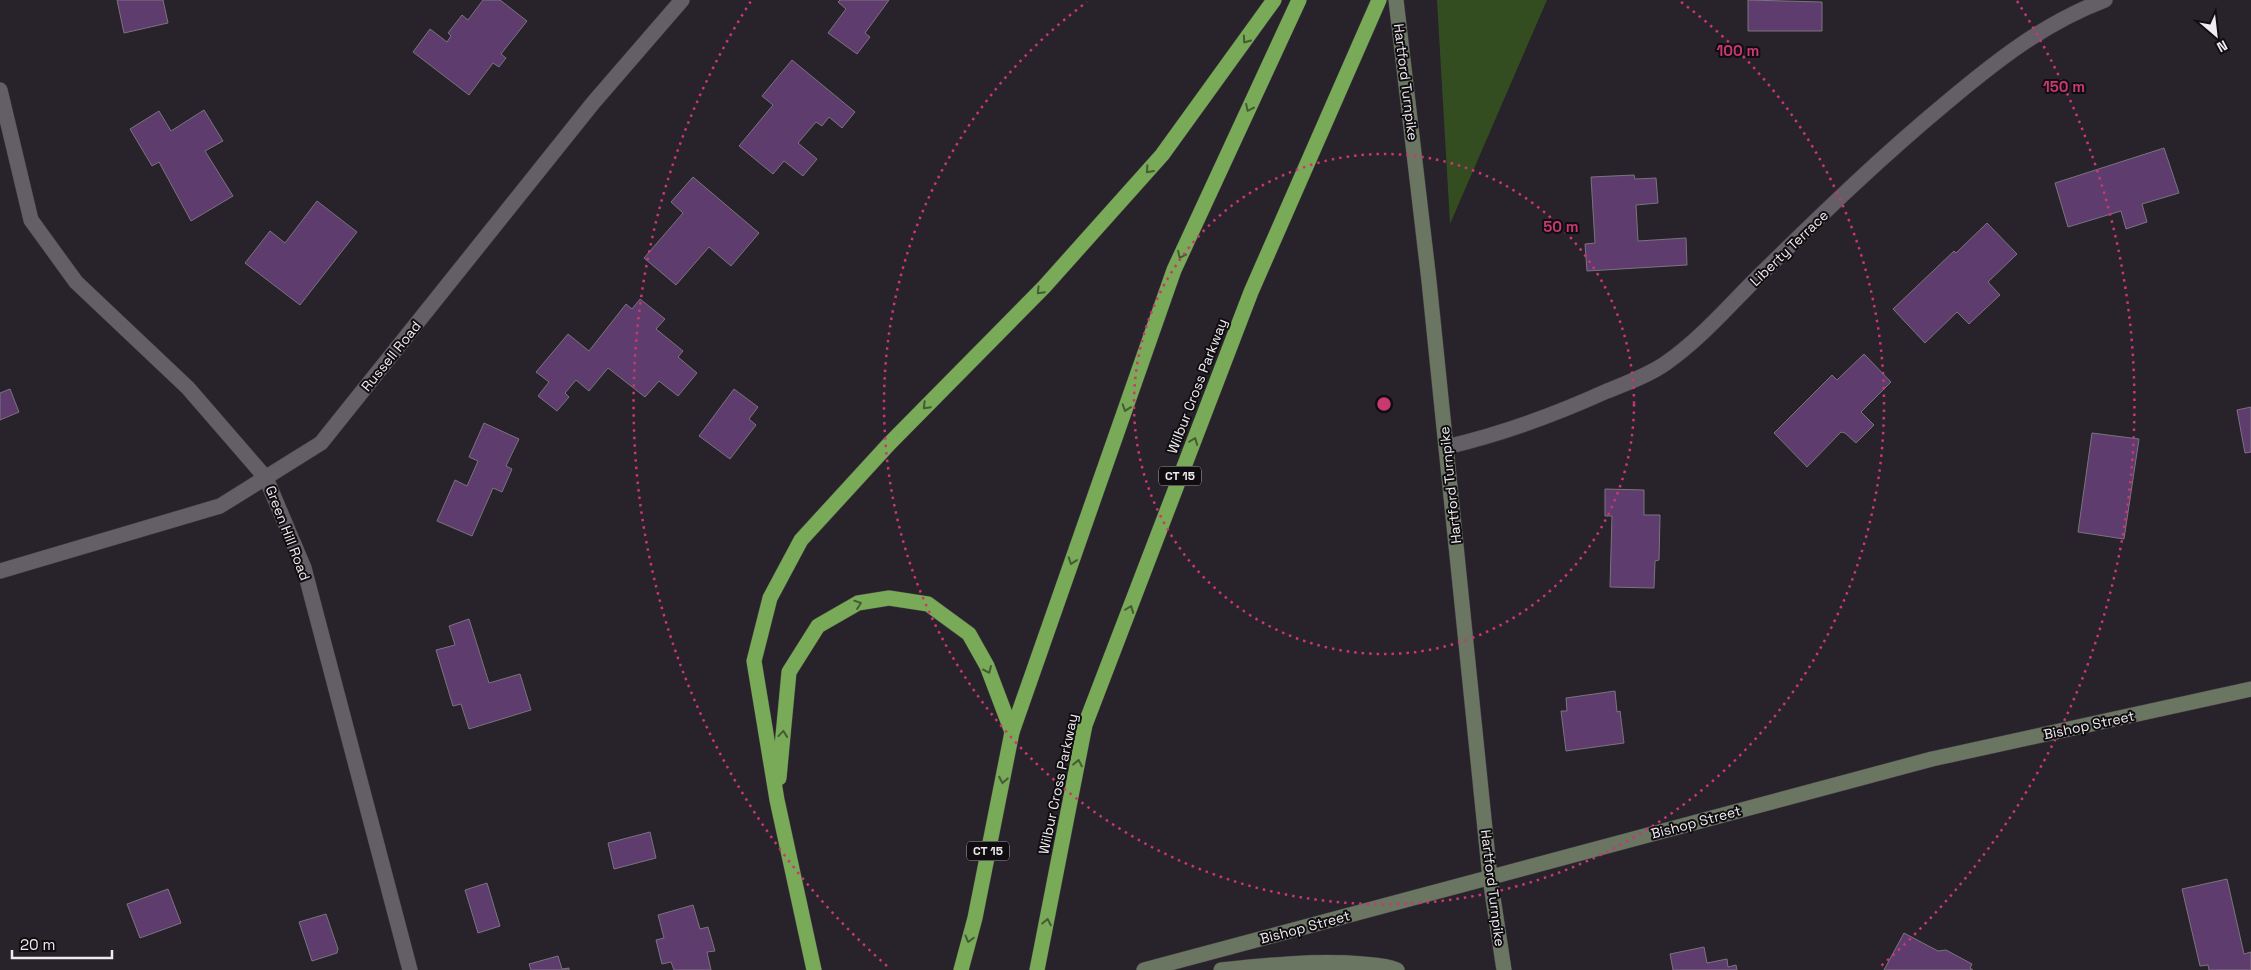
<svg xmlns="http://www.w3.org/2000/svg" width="2251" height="970" viewBox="0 0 2251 970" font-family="'Space Grotesk',sans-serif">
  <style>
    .green { fill: #334d21 }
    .building { fill: #5e3c6d; stroke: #7a747e }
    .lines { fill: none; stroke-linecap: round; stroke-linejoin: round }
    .street-casing { stroke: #423d43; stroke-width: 16 }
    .secondary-casing { stroke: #423d43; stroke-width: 16 }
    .highway-casing { stroke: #423d43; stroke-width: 16 }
    .street { stroke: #645e67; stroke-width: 15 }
    .secondary { stroke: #6a7562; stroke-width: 15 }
    .highway { stroke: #78aa57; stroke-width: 15 }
    .oneway { stroke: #445c34 }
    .ring { fill: none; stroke: #c93871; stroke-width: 2.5; stroke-dasharray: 2.5 5 }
    .labels { text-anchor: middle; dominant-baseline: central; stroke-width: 4; stroke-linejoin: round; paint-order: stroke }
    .shield { fill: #0f0d10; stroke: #aba8ac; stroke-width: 1 }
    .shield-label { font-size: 12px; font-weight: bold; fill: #eeeaef }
    .street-label { font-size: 14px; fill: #eeeaef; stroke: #0f0d10 }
    .centre { fill: #c93871; stroke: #0f0d10; stroke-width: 2.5 }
    .ring-label { font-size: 15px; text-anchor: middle; font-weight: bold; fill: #c93871; stroke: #0f0d10; stroke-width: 4; stroke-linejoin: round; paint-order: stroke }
  </style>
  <rect width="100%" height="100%" fill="#28222a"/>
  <polygon class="green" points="1437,0 1547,0 1450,224"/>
  <g class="building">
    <polygon points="117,0 163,0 168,23 124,33"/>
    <polygon points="483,0 500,0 527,21 501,54 506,58 499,67 493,63 469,95 413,52 430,29 447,42 451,36 448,33 462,15 468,20"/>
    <polygon points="840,0 889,0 865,33 870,37 857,54 828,33 846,9 838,2"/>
    <polygon points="1748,0 1822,2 1822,31 1748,31"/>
    <polygon points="792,60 855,112 842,128 829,117 822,126 816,122 798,143 817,159 803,176 784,161 773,174 739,146 773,105 762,96"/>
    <polygon points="204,110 223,141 205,151 233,196 191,221 159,162 152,166 130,129 159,111 171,131"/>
    <polygon points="2164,148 2179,193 2142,204 2147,222 2126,229 2121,211 2068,227 2055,183"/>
    <polygon points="1634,175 1635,179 1656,178 1658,203 1636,205 1638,241 1686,238 1687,265 1587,271 1585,244 1595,243 1591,177"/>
    <polygon points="693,177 759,233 731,266 709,247 676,285 644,258 683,213 671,202"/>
    <polygon points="317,201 357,232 300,305 245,263 270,231 285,243"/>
    <polygon points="1987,223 2017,254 1988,282 2000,295 1969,324 1957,312 1925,343 1893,309 1954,251 1956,253"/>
    <polygon points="640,299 665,319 656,329 683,351 678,357 697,373 678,396 659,381 645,397 608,368 589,391 576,380 565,393 569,397 557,411 538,396 549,382 536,372 568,334 589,351 626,304 632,309"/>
    <polygon points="1864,354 1891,382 1861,412 1874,425 1856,443 1845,433 1841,432 1807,467 1774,433 1832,375 1837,380"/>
    <polygon points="10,389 19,412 0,420 0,393"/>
    <polygon points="734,389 758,407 749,419 756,425 730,459 699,436"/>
    <polygon points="2251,407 2251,452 2245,453 2237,410"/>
    <polygon points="484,423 519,439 506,466 512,469 502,492 493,488 472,536 437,521 455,480 467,486 478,461 469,457"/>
    <polygon points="2092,433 2139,439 2124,539 2078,532"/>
    <polygon points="1605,489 1644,490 1644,515 1660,515 1659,560 1655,561 1654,588 1610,587 1612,516 1605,516"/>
    <polygon points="469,619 489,683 520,674 531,710 469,729 461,704 453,706 436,650 455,645 449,626"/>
    <polygon points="1615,691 1617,712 1620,711 1624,743 1566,751 1561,711 1567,711 1566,698"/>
    <polygon points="650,832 656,858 614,869 608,843"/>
    <polygon points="2227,879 2244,954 2251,952 2251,970 2209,970 2208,965 2200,966 2182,889"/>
    <polygon points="487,883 500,926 478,933 465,890"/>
    <polygon points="168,889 181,923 140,938 127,904"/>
    <polygon points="693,905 700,929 708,927 715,951 707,952 711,970 674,970 671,962 662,964 656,940 664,938 658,915"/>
    <polygon points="326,914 338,949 337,953 312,961 299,922"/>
    <polygon points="1904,933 1938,951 1946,950 1972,964 1970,968 1973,970 1884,970"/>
    <polygon points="1704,947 1707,963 1727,959 1728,967 1736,965 1737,970 1673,970 1670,954"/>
    <polygon points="558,956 562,969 569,968 569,970 531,970 529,964"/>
  </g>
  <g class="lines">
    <defs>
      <g id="street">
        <polyline points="0,90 31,220 76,282 188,388 266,478 304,568 410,970"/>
        <path d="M1446 447C1503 434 1554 415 1607 391 1627 383 1649 375 1666 363 1703 337 1731 303 1764 271 1823 213 1882 156 1946 103 1996 61 2044 23 2105 0"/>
        <polyline points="0,571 220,506 321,443 593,103 682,0"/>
      </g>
      <g id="secondary">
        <polyline points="1396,0 1429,281 1490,878 1504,970"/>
        <polyline points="1144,970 1932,759 2251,689"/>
        <path d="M1221 970C1268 965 1315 960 1363 964 1375 965 1386 965 1397 970"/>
      </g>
      <g id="highway">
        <polyline points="779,778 789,672 818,626 858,603 889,598 928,604 969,634 987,666 1012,732"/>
        <polyline points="814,970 777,800 754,661 770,598 801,540 889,444 1044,287 1162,155 1274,0"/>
        <polyline points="961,970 975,918 1012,732 1174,270 1299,0"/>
        <polyline points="1037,970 1085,725 1251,292 1379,0"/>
      </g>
    </defs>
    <use href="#street" class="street-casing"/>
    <use href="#secondary" class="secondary-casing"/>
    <use href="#highway" class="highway-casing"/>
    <use href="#street" class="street"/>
    <use href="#secondary" class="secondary"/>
    <use href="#highway" class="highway"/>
  </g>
  <defs><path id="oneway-chevron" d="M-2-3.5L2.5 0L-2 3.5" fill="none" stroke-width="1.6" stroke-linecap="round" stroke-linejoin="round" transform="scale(1.25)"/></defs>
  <g class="oneway">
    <use href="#oneway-chevron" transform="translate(1246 40) rotate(126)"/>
    <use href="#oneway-chevron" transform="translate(1249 108) rotate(115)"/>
    <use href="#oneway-chevron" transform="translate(1149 170) rotate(132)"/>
    <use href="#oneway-chevron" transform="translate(1181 255) rotate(115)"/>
    <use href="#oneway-chevron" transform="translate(1040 291) rotate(134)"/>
    <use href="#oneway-chevron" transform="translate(926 406) rotate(135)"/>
    <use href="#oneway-chevron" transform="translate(1126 408) rotate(109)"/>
    <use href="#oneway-chevron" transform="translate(1194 441) rotate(-69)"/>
    <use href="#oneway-chevron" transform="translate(1072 561) rotate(109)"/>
    <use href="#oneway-chevron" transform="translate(858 604) rotate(-19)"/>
    <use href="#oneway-chevron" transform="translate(1130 609) rotate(-69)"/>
    <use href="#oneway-chevron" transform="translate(988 670) rotate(66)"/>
    <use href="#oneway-chevron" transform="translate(783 734) rotate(-85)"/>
    <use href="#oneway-chevron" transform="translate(1078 763) rotate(-79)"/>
    <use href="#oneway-chevron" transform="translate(1003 780) rotate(101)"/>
    <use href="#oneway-chevron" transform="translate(1047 922) rotate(-79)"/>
    <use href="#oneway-chevron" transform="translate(969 939) rotate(105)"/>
  </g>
  <g class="ring">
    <circle cx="1384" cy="404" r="250"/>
    <path d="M1681 2A500 500 0 1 1 1087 2"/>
    <path d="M887 966A750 750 0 0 1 751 1M2017 1A750 750 0 0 1 1881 966"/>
  </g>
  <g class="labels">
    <g class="shield">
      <rect x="1159" y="466.5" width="42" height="19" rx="4"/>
      <rect x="967" y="841.5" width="42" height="19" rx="4"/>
    </g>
    <g class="shield-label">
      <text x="1180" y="476">CT 15</text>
      <text x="988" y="851">CT 15</text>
    </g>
    <g class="street-label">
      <text transform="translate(1406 82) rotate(83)">Hartford Turnpike</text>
      <text transform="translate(1789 248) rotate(-44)">Liberty Terrace</text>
      <text transform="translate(391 356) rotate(-51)">Russell Road</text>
      <text transform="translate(1197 386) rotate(-69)">Wilbur Cross Parkway</text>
      <text transform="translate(1450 485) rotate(-96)">Hartford Turnpike</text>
      <text transform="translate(288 533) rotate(69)">Green Hill Road</text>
      <text transform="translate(2089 725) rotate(-12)">Bishop Street</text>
      <text transform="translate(1058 784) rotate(-78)">Wilbur Cross Parkway</text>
      <text transform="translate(1696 822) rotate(-15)">Bishop Street</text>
      <text transform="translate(1493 888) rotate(83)">Hartford Turnpike</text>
      <text transform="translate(1305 927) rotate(-15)">Bishop Street</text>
    </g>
  </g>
  <circle cx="1384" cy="404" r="8" class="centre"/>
  <g class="ring-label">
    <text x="1738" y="56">100 m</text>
    <text x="2064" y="92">150 m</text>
    <text x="1561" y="232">50 m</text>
  </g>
  <g transform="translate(2216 35) rotate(152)" stroke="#0f0d10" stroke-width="4" paint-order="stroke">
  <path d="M0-4L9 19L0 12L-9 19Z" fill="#eeeaef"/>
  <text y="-8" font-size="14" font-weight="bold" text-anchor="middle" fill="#eeeaef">N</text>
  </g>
  <path d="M12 950v8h100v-8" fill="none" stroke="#eeeaef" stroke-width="2.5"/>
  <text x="20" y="950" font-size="15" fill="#eeeaef" stroke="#0f0d10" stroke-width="4" paint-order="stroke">20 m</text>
</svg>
